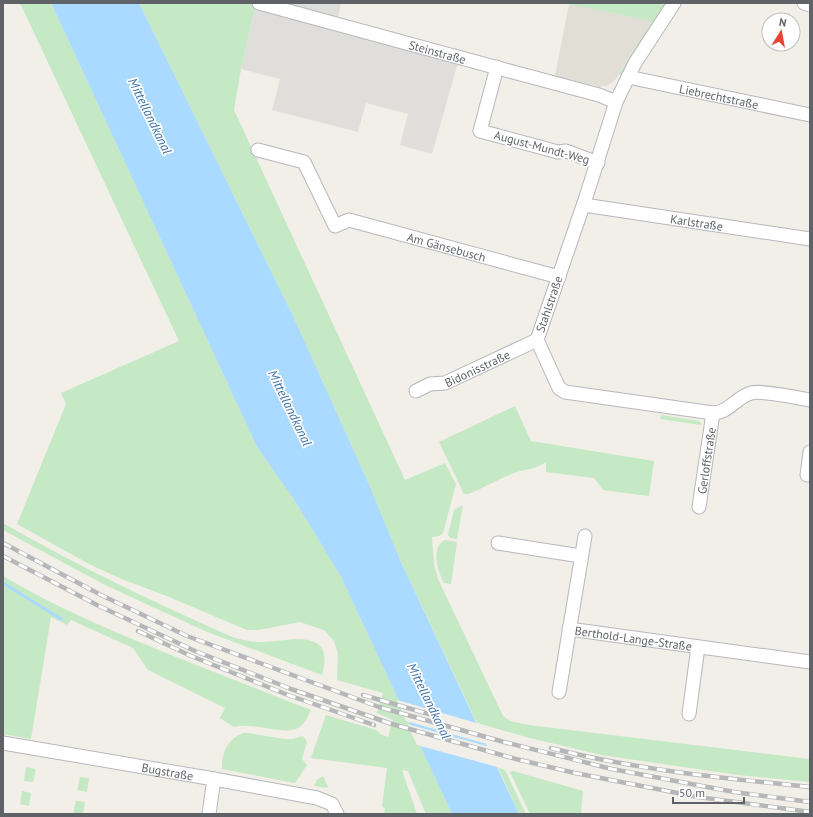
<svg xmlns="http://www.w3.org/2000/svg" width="813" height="817" viewBox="0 0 813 817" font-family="'PT Sans',sans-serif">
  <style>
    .industrial { fill: #e0deda }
    .education { fill: #e1ded6 }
    .green { fill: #c5e8c5 }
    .water { fill: #aadaff }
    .pier { fill: #f1efe8 }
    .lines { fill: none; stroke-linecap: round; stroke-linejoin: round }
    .stream { stroke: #aadaff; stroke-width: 3 }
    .minor-casing { stroke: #b5b8bc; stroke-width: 15 }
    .minor { stroke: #fff; stroke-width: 13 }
    .rail-casing { stroke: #b6b7b8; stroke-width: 4.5 }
    .rail { stroke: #fff; stroke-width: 3; stroke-dasharray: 9; stroke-linecap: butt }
    .labels { text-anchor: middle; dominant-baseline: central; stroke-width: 3.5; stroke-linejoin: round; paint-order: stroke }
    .street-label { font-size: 12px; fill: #5f6368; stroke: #fff }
    .water-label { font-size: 13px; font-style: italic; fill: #4174aa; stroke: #fff }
  </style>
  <rect width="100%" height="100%" fill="#f1efe8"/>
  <polygon class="industrial" points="256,3 341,3 336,26 459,59 432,154 400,145 408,114 366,103 358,132 272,110 280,79 241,69"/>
  <polygon class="education" points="569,4 652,21 615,80 609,85 600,87 555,76"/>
  <g class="green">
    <polygon points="20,3 51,3 257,447 295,501 341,577 452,814 426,814 408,771 402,770 417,814 384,814 385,808 382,807 387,768 311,758 326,715 376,730 382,735 388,737 393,720 377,713 383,693 337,680 338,654 334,641 324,630 300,622 259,630 247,630 169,597 119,578 89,564 17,524 66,404 61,393 179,341"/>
    <polygon points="139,3 256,3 241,69 234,110 405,480 445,463 456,484 443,533 439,536 432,537 434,565 438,579 503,716 510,721 529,725 810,759 810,782 738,775 601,755 526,737 477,723 401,562 368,482 294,318"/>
    <polygon points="563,3 668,3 622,75 619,74 652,21"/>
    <path d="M515 406 531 441 654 461 649 496 603 490 594 478 546 472V462C537 469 525 469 514 473 499 479 484 487 469 494H464L439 442Z"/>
    <polygon points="661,415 699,421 701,423 701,425 660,419"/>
    <polygon points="463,505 457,539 450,538 448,535 454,510"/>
    <path d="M3 523C77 566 154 602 232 637 242 640 250 642 259 642 288 642 336 625 322 675L205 631 105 585 3 530Z"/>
    <path d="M445 540 457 542 451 584 444 583C438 572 430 547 445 540Z"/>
    <path d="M3 576C55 607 110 630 166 653 214 672 262 691 311 710 308 715 306 722 301 726 287 738 254 721 234 727L220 718 225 708 148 670 133 648 71 620 67 625 51 617 31 739 3 734Z"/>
    <path d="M243 733H248L284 739H293L303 736 307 742 302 759 307 765 295 783 222 769C221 753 228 739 243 733Z"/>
    <polygon points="26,767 36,769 33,782 24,781"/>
    <polygon points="498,767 505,770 526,814 519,814"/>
    <polygon points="513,771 583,791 581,814 530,814 510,772"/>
    <polygon points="323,776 328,787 327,788 314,786 317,780"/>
    <polygon points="80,777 89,778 87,792 77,790"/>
    <polygon points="22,791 31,793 29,806 20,804"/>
    <polygon points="76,801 85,802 83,814 73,814"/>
  </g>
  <polygon class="water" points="51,3 139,3 294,318 368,482 401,562 519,814 452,814 341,577 295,501 257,447"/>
  <g class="pier">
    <polygon points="397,700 480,724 490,745 406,721"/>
    <polygon points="407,724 490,747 501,768 417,745"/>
  </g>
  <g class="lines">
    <polyline class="stream" points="3,583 61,619"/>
    <defs>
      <g id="minor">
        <path id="s1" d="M259 3 513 72 599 95 616 102"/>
        <path d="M674 3 635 63 616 102 586 197 537 340 559 388 565 392 713 413C728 413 737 397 751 393 762 390 797 398 810 400"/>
        <polyline points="804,3 810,5"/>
        <polyline points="497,67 480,131 558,152 566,151 598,163"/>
        <path id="s2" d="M628 77 810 115"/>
        <path id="s3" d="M258 150 304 162 335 226 349 220 559 277"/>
        <path id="s4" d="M584 205 810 239"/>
        <path id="s5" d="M416 391 430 384 445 383 537 340"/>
        <polyline points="807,475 810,452"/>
        <path id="s6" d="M699 507 713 413"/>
        <polyline points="498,543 581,556"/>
        <path id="s7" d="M569 629 810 662"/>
        <polyline points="559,692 585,536"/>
        <polyline points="689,714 698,647"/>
        <path id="s8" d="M3 743 214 779 317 798 332 804 337 814"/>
        <polyline points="209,814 214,779"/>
      </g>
    </defs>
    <use href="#minor" class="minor-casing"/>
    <use href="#minor" class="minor"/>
    <defs>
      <g id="rail">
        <polyline points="3,543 101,595 187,636 379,707 504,742 612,769 734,792 810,802"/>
        <polyline points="3,556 97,605 195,651 291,689 392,724 516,759 575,773 698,797 810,812"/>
        <polyline points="138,631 191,656 288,695 374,725"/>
        <polyline points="363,695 432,715"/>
        <path d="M551 748C636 770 723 778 810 787"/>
      </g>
    </defs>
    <use href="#rail" class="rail-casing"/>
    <use href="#rail" class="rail"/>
  </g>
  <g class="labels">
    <g class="street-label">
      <text stroke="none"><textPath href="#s1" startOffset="185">Steinstraße</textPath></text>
      <text stroke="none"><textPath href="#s2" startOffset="93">Liebrechtstraße</textPath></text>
      <text transform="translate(542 147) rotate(15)">August-Mundt-Weg</text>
      <text stroke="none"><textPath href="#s4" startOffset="114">Karlstraße</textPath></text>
      <text stroke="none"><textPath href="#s3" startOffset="235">Am Gänsebusch</textPath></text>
      <text transform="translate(549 304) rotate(-71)">Stahlstraße</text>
      <text stroke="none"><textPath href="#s5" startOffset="66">Bidonisstraße</textPath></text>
      <text stroke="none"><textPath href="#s6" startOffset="47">Gerloffstraße</textPath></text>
      <text stroke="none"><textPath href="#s7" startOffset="65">Berthold-Lange-Straße</textPath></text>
      <text stroke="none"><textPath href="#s8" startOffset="167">Bugstraße</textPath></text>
    </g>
    <g class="water-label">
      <text transform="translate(150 116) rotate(64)">Mittellandkanal</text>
      <text transform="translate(290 408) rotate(64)">Mittellandkanal</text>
      <text transform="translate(429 701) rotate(64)">Mittellandkanal</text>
    </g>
  </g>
  <rect width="813" height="817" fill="none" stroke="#5f6368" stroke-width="8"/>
  <g transform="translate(781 32) rotate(11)"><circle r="19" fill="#ffffff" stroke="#bfc1c3"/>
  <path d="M0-3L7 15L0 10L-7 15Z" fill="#ea4335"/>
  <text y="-6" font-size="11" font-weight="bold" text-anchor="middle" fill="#5f6368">N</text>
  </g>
  <path d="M673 797v6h71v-6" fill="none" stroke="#5f6368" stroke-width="2"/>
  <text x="679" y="797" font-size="12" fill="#5f6368" stroke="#ffffff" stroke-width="3" paint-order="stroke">50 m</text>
</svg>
